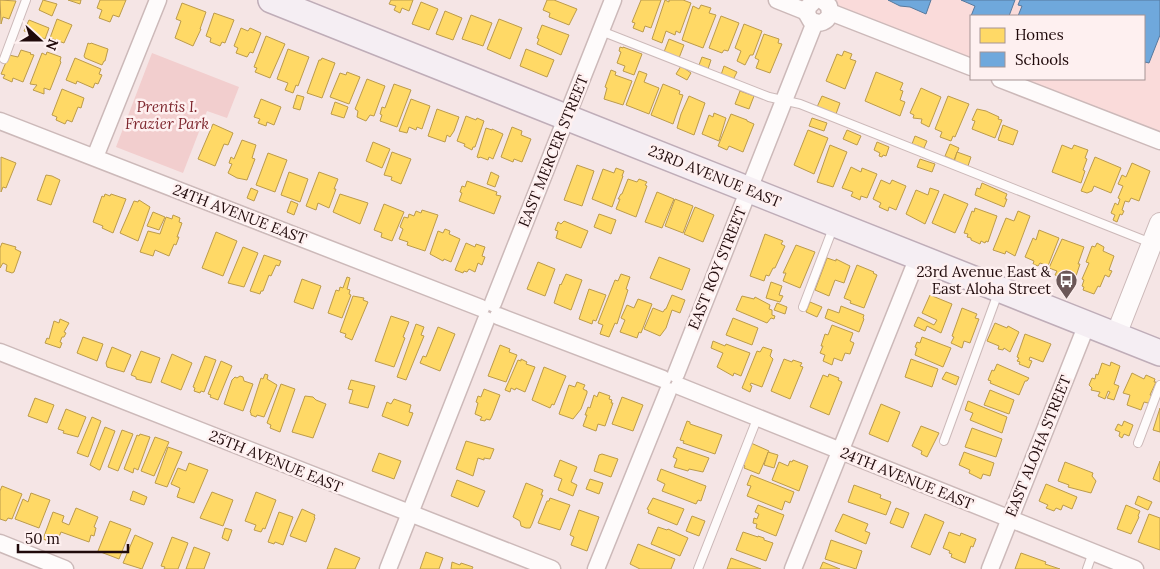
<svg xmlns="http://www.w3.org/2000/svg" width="1160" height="569" viewBox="0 0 1160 569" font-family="Lora,serif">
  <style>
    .built { fill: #fadbda }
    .green { fill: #f2cece }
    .homes { fill: #ffd966; stroke: #bc9b4b }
    .schools { fill: #6fa8dc; stroke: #57799d }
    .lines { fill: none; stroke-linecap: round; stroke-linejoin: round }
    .service-casing { stroke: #ccb9b9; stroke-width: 10 }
    .minor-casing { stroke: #ccb9b9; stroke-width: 19 }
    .tertiary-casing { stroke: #ccb9b9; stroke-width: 22 }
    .primary-casing { stroke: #bfadb8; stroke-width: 28 }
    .service { stroke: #fefbfb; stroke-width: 8 }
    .minor { stroke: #fefbfb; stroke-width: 16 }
    .tertiary { stroke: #fefbfb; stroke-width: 20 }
    .primary { stroke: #f5eef3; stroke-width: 25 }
    .labels { text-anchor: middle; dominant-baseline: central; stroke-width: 5; stroke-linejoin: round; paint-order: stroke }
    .park-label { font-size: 15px; font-style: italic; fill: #7e272e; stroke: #fef0f0 }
    .street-label { font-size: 15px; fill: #200a0b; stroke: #fef0f0 }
    .poi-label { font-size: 15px; fill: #200a0b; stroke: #fef0f0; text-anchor: end }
  </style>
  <rect width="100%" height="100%" fill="#f5e5e5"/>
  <polygon class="built" points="837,0 1160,0 1160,134 1022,79 1144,79 1144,16 971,16 971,59 835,5"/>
  <polygon class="green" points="152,53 239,87 227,118 207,111 183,173 116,147"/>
  <g class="homes">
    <polygon points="0,0 16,1 9,19 3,17 1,24"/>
    <polygon points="43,0 57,4 52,16 39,10"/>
    <polygon points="68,0 81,0 80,4"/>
    <polygon points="100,0 126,0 119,17 113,15 110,22 99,18 102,10 97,8"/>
    <polygon points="391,0 413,0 409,11 402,8 400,13 394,10 396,6 389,4"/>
    <polygon points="547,0 554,0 577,9 569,25 549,17 550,13 543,10"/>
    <polygon points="641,0 661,0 651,28 645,26 643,32 633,28 635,23 632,22"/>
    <polygon points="665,0 669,2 669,0 683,0 691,3 680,33 676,31 675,35 666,31 662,43 652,39"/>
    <polygon points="421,2 438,9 429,30 412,24"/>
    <polygon points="182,3 206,12 200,29 201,29 193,46 175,38 181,21 176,19"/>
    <polygon points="701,5 711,8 709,13 716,15 703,48 682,40 693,6 699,9"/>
    <polygon points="445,11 462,18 453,40 436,34"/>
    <polygon points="214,13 234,20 225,43 222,42 220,46 210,42 211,38 206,36"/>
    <polygon points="471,15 492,23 483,46 462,39"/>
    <polygon points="721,16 739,23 728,51 724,50 722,53 709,48"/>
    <polygon points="57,19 72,25 64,43 50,38"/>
    <polygon points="499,19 522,28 510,59 487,49"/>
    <polygon points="29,20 49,28 45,39 24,31"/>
    <polygon points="744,24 762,31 753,55 750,55 745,65 737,61 741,51 735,48"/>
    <polygon points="542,25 569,35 561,55 537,44 539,39 537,38"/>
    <polygon points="241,28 248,31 250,28 261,33 253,53 250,52 247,57 236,53 238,48 234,46"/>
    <polygon points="764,34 779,39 778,43 782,44 770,73 756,68 759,60 755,58"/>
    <polygon points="266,36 285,44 270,78 255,72 257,68 254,67"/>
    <polygon points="669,39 684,45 679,58 664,52"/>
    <polygon points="88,43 90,44 91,43 108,49 105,61 104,61 102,65 85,58 84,56"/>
    <polygon points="620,47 623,48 623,47 642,54 634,75 623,71 625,66 617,63 621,52 619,51"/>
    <polygon points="288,49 309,57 298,86 296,85 293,93 285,90 288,83 277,79"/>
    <polygon points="526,49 554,60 547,77 520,66"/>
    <polygon points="21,50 31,53 30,54 34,55 23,82 13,78 12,82 3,78 5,75 1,74 9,55 18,57"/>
    <polygon points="844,51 852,54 850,59 856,61 845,89 826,81 837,54 842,56"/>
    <polygon points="47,52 61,57 60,61 61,62 50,90 44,88 44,94 33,90 37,85 30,84 42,53 46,55"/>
    <polygon points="702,57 711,60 708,69 699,65"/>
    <polygon points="75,58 101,69 99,74 102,75 98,84 95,83 93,88 77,81 76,84 66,80"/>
    <polygon points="322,58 335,63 322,98 307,93 319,60 321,60"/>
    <polygon points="681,66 691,73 687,80 676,74"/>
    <polygon points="724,66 737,72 733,80 721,75"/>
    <polygon points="611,70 616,72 615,75 632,81 623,105 604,99 607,88 605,87"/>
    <polygon points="639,71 647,74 644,82 659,88 649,114 626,105"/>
    <polygon points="347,72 360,77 349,104 330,97 340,73 346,75"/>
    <polygon points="876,72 903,83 900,90 903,91 900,100 905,102 900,116 865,101"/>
    <polygon points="367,79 385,86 374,116 370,115 366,121 357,117 358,111 355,109"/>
    <polygon points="394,84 411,90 397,127 380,121 382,115 380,114 382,107 385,108"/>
    <polygon points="663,84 680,91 679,94 683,95 673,124 651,115"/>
    <polygon points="921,88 941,97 929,127 921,123 922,119 913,118 914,115 910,113"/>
    <polygon points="62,89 84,98 81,108 78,107 72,122 67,120 65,124 56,120 57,117 52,115"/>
    <polygon points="740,91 754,96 749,109 735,104"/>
    <polygon points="297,95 304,97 300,110 293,108"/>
    <polygon points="689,96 705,103 694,135 677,128 681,114"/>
    <polygon points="822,96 840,103 836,114 817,107"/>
    <polygon points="948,96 969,104 955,137 953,136 951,141 940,137 942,132 935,129"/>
    <polygon points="261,99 281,107 274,125 267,122 266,126 258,123 260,119 254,117"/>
    <polygon points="411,99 430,106 422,129 417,127 416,130 409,127 407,133 399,131"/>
    <polygon points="335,102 348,107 344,118 331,114"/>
    <polygon points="437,109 459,117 454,131 450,137 447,135 445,142 428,136"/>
    <polygon points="977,109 986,111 999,117 998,119 1002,120 995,138 972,129 975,121 972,120"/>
    <polygon points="714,113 726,118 719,141 702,134 709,115 713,117"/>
    <polygon points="731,114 747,120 747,121 754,124 743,152 729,146 727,150 718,146"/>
    <polygon points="466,116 476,120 477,118 484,121 475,147 473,147 472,150 464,146 465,144 457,141"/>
    <polygon points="812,118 827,123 824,131 809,126"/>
    <polygon points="213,124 233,133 228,145 224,144 215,166 198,159"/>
    <polygon points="1003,125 1018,131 1013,145 998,140"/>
    <polygon points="512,127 522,131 521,135 531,139 522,162 514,159 513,162 501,157"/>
    <polygon points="486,128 492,130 492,129 503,134 493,159 489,157 488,160 480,157 479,158 477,157"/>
    <polygon points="808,130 828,138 814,174 794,165"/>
    <polygon points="847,130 861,136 857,145 843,139"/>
    <polygon points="915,136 927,141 924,148 912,144"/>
    <polygon points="242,140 256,145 252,158 255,159 247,180 237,178 228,173 232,164 229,163 231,157 234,159"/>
    <polygon points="373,142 390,149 382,168 366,161"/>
    <polygon points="877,142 889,147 886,156 883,155 882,157 879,156 880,153 874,150"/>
    <polygon points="950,144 959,148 954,160 945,156"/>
    <polygon points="830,145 847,152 833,187 817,182"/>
    <polygon points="1062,145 1072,149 1074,145 1088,150 1085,158 1087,159 1083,170 1085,171 1081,183 1052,172"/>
    <polygon points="392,152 411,159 401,184 391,180 392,177 384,175"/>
    <polygon points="957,152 971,157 968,166 954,162"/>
    <polygon points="268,153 287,160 275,192 256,185"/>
    <polygon points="1,157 16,163 6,188 3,187 1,192"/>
    <polygon points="1095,157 1121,168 1111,193 1094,186 1092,191 1087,193 1081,191"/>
    <polygon points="920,159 935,164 932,172 917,167"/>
    <polygon points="1132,163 1150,171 1139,201 1131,198 1129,202 1125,201 1122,210 1124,211 1122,215 1120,214 1117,222 1113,220 1115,215 1111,213 1115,203 1118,205 1120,199 1118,198 1123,186 1118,184 1122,175 1126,177"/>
    <polygon points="577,165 594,171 582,206 564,200"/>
    <polygon points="851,167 861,172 862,168 877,174 867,198 861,196 860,200 851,196 853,192 842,188"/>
    <polygon points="616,168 624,171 622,176 623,176 612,207 592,199 603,169 614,173"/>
    <polygon points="289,172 308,179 300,202 281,195"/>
    <polygon points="319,172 338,179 334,189 336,189 329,208 318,203 316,210 306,206"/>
    <polygon points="491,172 499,176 495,187 487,184"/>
    <polygon points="46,175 52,176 60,180 51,205 37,200"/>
    <polygon points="628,179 637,182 639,179 647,182 645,185 647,186 636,217 616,209 620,199 618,199 621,194 622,194"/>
    <polygon points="881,180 890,184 892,180 906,186 896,210 889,207 888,211 879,207 881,203 873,199"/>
    <polygon points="467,181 497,192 496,195 501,196 494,214 459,201 462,193 460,192 462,186 465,187"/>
    <polygon points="982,183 1007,194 1005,199 1007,199 1004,207 975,195 977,188 980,189"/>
    <polygon points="251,188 258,191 254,201 247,198"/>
    <polygon points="930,188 939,191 925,224 906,214 916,190 928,195"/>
    <polygon points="657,192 674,199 662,228 645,222"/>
    <polygon points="105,194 110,196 111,194 126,199 113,233 102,228 103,226 93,222 102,196 104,197"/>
    <polygon points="340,194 368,203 360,224 333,212"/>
    <polygon points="944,194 968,204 955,233 932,223"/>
    <polygon points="675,199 693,206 683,233 665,226"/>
    <polygon points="139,200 150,207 138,241 120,233 134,201 138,202"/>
    <polygon points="291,201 298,204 294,215 287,212"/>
    <polygon points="384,204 404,212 392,241 381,237 382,233 374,230"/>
    <polygon points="695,207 714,215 703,242 684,234"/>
    <polygon points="975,208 997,216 988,242 986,241 985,243 981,241 980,244 971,240 971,238 967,237 968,234 964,233 972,211 974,212"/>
    <polygon points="422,210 438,215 425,251 407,245 408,242 399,239 403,229 400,227 404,217 408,218 409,214 414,216 416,211 421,213"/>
    <polygon points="1018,211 1030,216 1015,256 1006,251 1005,254 993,250 1006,218 1014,221"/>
    <polygon points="153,212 165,217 159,230 147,226"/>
    <polygon points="599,214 616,220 611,234 594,227"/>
    <polygon points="173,215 180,218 179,222 182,223 177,237 179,237 176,245 174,244 169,256 155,250 153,256 140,252 148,231 160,234 166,217 172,219"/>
    <polygon points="564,221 588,231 581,248 556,238 558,231 555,230 558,222 561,224"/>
    <polygon points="445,229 450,231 449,234 460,239 451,262 444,259 443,261 430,254 438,231 443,233"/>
    <polygon points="1039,230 1059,238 1048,266 1040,263 1038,266 1033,264 1034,261 1025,257 1033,238 1036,240"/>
    <polygon points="216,232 237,241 223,276 202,268"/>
    <polygon points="765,234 783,241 781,244 785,246 775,268 773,268 769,276 766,275 764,281 750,276"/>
    <polygon points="1062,239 1084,247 1078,264 1080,264 1074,282 1055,275 1057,271 1049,268"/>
    <polygon points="2,243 16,247 15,249 21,252 14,272 12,273 6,271 7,265 3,263 0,268 0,248"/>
    <polygon points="466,243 475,247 476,244 485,247 482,256 485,257 482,265 478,263 475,272 469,269 467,272 464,271 463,273 455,270"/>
    <polygon points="1097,243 1104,247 1103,251 1114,256 1109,270 1112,271 1109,277 1105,275 1100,287 1098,286 1094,294 1083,290 1084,287 1082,286 1084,280 1082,279 1089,263 1086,262 1092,246 1095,247"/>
    <polygon points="796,245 815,252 800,288 783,281 786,273 783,273"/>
    <polygon points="243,247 258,253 244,287 228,283"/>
    <polygon points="264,255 281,261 279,266 276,265 271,276 269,275 263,291 261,291 260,294 250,291"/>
    <polygon points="659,257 690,269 682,290 650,278"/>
    <polygon points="827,258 836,261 836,259 850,266 844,283 835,280 829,296 815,290"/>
    <polygon points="538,262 555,269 545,296 527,289"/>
    <polygon points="857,265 874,272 873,273 877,275 864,308 850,303 851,301 844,298"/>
    <polygon points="566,274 582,280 571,310 554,303 560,284 561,285"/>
    <polygon points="621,274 630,277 626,289 628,290 617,324 615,323 609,337 600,334 603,325 598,323 615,280 618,281"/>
    <polygon points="347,277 350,278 347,289 350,290 349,294 351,295 342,318 328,313 336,290 339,291 340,287 343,288"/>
    <polygon points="302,279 321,286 313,309 294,302"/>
    <polygon points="771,282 782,286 779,295 783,296 780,302 766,298"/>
    <polygon points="589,289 606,295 596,321 593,320 592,324 579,319"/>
    <polygon points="672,295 685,300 680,313 672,310 666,328 660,336 644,329 653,308 663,312 665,309 666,309"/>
    <polygon points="930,295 952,304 941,333 927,326 925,331 914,326 918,317 934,325 937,320 922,313"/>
    <polygon points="353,296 364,298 363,300 368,302 352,340 345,337 346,334 340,332"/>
    <polygon points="742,296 754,299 755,297 770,305 769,309 772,310 772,315 775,316 774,319 771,318 767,323 736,310"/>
    <polygon points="638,299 652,304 641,333 639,332 637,338 620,332 625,320 621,318 627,305 634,308"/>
    <polygon points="810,302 822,307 817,317 806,312"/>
    <polygon points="777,303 787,307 785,314 774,310"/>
    <polygon points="841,306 864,315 863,318 864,319 859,332 825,318 828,309 839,313"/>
    <polygon points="962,308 977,314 975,318 979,319 970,343 964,341 962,348 951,343 954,337 952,336"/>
    <polygon points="391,316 409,322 403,337 405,338 394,367 375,361"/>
    <polygon points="733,318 758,328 752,345 726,335"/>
    <polygon points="60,319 69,323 64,332 66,333 64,337 62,337 60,342 62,343 60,348 45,343 47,338 49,339 54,321 59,323"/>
    <polygon points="995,323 1007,328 1008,326 1019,332 1010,352 1004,348 1003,350 998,349 999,346 987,341"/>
    <polygon points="416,324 424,327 421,335 424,336 406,380 397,377"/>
    <polygon points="832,325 853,333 850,341 854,343 850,354 845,353 842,361 834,358 832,365 823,361 825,355 820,353 823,346 821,346 825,334 828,335"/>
    <polygon points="438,327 455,334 440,371 420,363 423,356 426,357"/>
    <polygon points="1025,334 1051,344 1043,362 1030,357 1029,360 1032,361 1029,368 1019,364 1020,362 1017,361 1019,358 1017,357"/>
    <polygon points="83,337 103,344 97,361 77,353"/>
    <polygon points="922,337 951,348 943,367 915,355 917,348 915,347 917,342 920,343"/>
    <polygon points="713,341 725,346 726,344 750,353 741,376 734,373 733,376 717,367 723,353 711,348"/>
    <polygon points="500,345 510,349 509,352 517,355 506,382 488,376"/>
    <polygon points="112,347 131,355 124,372 107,367 106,363"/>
    <polygon points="763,347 772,350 770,356 773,359 762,387 751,383 750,385 752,386 750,392 742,388 757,351 760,352"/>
    <polygon points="141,351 160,358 151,383 136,379 136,377 131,375"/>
    <polygon points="172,354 192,363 181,390 161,382"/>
    <polygon points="205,356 216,360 204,392 201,391 200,393 194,391 195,388 193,387"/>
    <polygon points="521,359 527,362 526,364 535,367 525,392 516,388 515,390 511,388 510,392 505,390 518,360 521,361"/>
    <polygon points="784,359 792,362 793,360 802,363 800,366 803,367 790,399 771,391"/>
    <polygon points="911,359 938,369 932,387 905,377"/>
    <polygon points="221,361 232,366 218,400 210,397 211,395 208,394"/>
    <polygon points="1111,362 1120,366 1114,384 1119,386 1114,400 1107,398 1110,392 1108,391 1105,399 1098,396 1100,392 1091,390 1092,388 1089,385 1092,378 1095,379 1096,374 1098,375 1102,363 1110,366"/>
    <polygon points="997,364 1029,378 1027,381 1025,381 1019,395 990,383 991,381 988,380 992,370 994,371"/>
    <polygon points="544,367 566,376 554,405 552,404 550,408 532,400"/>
    <polygon points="946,372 959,377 956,385 942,379"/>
    <polygon points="1132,373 1144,379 1146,375 1155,379 1154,382 1156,382 1150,395 1152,396 1150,401 1148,403 1144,402 1141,410 1127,405 1130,395 1123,393"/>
    <polygon points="265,374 268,375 267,379 277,385 264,417 257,415 256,417 251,415 251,413 250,412 261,378 263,379"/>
    <polygon points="829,374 839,378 838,380 842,382 829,415 810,407 823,375 828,377"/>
    <polygon points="240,376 243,377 244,381 253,384 243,411 224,404 232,380 235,377 237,378"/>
    <polygon points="351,380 375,386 368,408 349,403 353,390 348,389"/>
    <polygon points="577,382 585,385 583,389 587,391 587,393 581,409 573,419 559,414 569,385 575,387"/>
    <polygon points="281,384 295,389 280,432 270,428 271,425 267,423"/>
    <polygon points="484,389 500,395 492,416 490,420 486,419 485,421 480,420 482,417 475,414 478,403 476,402 478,396 481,397"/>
    <polygon points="990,390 1014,400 1009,414 984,405"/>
    <polygon points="599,392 610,396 609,399 612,400 611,403 613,403 605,426 598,424 596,431 583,426 587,415 585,415 588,407 590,408 594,395 597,397"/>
    <polygon points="305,396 313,397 316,400 326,404 313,438 292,432"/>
    <polygon points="622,397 643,405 633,431 612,424"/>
    <polygon points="35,398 54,405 47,423 28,416"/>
    <polygon points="394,399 411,405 409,412 413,413 408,426 382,416 387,402 391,404"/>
    <polygon points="968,401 1007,417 1002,433 970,420 973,413 965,410"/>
    <polygon points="881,404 900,412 888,442 869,434"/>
    <polygon points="1160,408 1160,432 1153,430"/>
    <polygon points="66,409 86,417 78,437 63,433 64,431 58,429"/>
    <polygon points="92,417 101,421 88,457 77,453"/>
    <polygon points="687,421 690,422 690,424 722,435 715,454 683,443 684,441 680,440"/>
    <polygon points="1124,421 1133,425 1129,436 1124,434 1122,438 1119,436 1120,432 1115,430 1118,424 1122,426"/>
    <polygon points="921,426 939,433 927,457 921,454 922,451 912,446"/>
    <polygon points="105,427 115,431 100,470 99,470 90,465"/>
    <polygon points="972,428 1002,439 996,457 965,447"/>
    <polygon points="122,430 133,434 118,471 108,467"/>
    <polygon points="140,434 150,437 138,470 134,468 133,473 124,469 137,435 139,436"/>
    <polygon points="155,437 169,442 154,476 141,471"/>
    <polygon points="466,441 494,449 490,459 484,458 484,460 478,458 473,476 456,469"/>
    <polygon points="751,443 769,451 759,474 744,468 745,466 742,464"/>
    <polygon points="168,447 182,452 167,487 155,483"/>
    <polygon points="677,447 709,458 703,472 689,469 688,471 674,467 677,459 673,457"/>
    <polygon points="768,452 778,455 774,468 764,465"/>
    <polygon points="964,452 994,463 990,476 983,474 981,479 969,473 970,470 959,465"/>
    <polygon points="379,453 401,461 394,479 372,471"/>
    <polygon points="602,454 618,459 611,477 594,471 599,455"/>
    <polygon points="560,460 577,467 571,482 577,485 573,496 558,490 562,479 554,476"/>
    <polygon points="793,460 808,466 799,491 772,480 779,462 788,466 790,461 792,462"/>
    <polygon points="1160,461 1160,482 1153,479"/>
    <polygon points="1065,462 1093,473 1092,476 1096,481 1091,493 1068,487 1069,485 1058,481"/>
    <polygon points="189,463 208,470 194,503 177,497 180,488 171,484 178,468 186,471"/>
    <polygon points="661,469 706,486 701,501 698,500 696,504 662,491 665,484 657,480"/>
    <polygon points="751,475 794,492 790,503 785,501 782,510 747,496 751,486 747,485"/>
    <polygon points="590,479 603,483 599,494 586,489"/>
    <polygon points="457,480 485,491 478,507 451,496"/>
    <polygon points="526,483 543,490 541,495 543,495 532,524 530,528 526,528 521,526 520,521 513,517"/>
    <polygon points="1046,484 1077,497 1072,509 1063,505 1061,510 1056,508 1054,511 1046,508 1048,505 1039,501"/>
    <polygon points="854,485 881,495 880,498 891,502 886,515 848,502"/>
    <polygon points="2,486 22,494 12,519 8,518 6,521 0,519 0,491"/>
    <polygon points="133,491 147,497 144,505 130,500"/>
    <polygon points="212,492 233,500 223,526 200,518"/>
    <polygon points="256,492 276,500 265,529 263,528 261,532 254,530 256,525 245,521"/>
    <polygon points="31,493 50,500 39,528 15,519 23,499 28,502"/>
    <polygon points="1138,496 1152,502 1148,510 1135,504"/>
    <polygon points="550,498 570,505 560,530 538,523 547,501 549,501"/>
    <polygon points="653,498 684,509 677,525 648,513 649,510 647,509"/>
    <polygon points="758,505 784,515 776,536 756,528 757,524 753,523 754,518 757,519 759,514 755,512"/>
    <polygon points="1126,505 1140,511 1138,516 1139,517 1131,534 1117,529"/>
    <polygon points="76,508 98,517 94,527 96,528 94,536 91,535 89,542 61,532 56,544 43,539 53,512 64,516 62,522 69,525"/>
    <polygon points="896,508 909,513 903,528 890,523"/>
    <polygon points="302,509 315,515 314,517 315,518 306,542 290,536"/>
    <polygon points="579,510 599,517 587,551 571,545 574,537 570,535"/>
    <polygon points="279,512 293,517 283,545 275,542 274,544 268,542"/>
    <polygon points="843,514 868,524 865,531 870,533 866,544 835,531"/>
    <polygon points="925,514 944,522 930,555 911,547"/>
    <polygon points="1149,514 1160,518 1160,550 1138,542"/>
    <polygon points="692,516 705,521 699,536 686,531"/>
    <polygon points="110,521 131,529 119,559 98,551"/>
    <polygon points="658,527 667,530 668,529 688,538 680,556 651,544"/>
    <polygon points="225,528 232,530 228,541 222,538"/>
    <polygon points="743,532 758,537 758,536 764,538 764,540 773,543 766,561 736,550"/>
    <polygon points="949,532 960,536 961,533 976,539 973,547 971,546 965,563 951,557 952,554 949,553 950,551 943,548"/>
    <polygon points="135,535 153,543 142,569 123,563"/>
    <polygon points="172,537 188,543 178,569 164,569 165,567 161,566"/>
    <polygon points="831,540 862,551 856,569 825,559"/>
    <polygon points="638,544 675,559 671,569 640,569 630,564"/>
    <polygon points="194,547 210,553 204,569 186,569"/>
    <polygon points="335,548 360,558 355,569 327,569"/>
    <polygon points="426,552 443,558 439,569 420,569"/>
    <polygon points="1021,553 1046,562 1045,564 1060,569 1015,569"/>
    <polygon points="731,558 761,569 727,569"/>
    <polygon points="452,562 460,565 461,563 473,567 472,569 451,569"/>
    <polygon points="823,562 840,569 820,569"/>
  </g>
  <g class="schools">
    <polygon points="888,0 931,0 926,14 910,7 900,6"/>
    <polygon points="961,0 1015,0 1009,16 971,16 975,6"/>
    <polygon points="1020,0 1160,0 1160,35 1149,63 1145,62 1144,66 1144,16 1018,16 1022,6 1018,5"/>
  </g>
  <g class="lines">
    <defs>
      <g id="service">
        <polyline points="601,31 769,97 800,104 1151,243"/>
        <polyline points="4,59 26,0"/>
        <polyline points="803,307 833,228"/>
        <polyline points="944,441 998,293"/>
        <polyline points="1138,443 1160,385"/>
        <polyline points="698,569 757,419"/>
        <polyline points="1087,569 1093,552"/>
      </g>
      <g id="minor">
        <polyline points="777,0 807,12"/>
        <path d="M815 0 808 7 807 14 811 21C820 25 827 22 830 14L829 6 822 0"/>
        <polyline points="830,12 971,67"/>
        <polyline points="1000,79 1160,141"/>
        <polyline points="0,121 481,308"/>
        <polyline points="95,157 158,0"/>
        <polyline points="493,303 613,0"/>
        <polyline points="498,316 663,379"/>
        <polyline points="0,352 552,569"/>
        <polyline points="676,374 815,22"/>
        <polyline points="679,386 1135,569"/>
        <polyline points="0,543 65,569"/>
        <polyline points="388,569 486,320"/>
        <polyline points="596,569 668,391"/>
        <polyline points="793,569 918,257"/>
        <polyline points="990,569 1087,324"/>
      </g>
      <polyline id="tertiary" points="1116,335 1160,223"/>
      <polyline id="primary" points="271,0 1160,353"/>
    </defs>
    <use href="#service" class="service-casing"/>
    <use href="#minor" class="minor-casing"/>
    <use href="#tertiary" class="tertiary-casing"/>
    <use href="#primary" class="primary-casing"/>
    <use href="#service" class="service"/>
    <use href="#minor" class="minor"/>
    <use href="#tertiary" class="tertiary"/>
    <use href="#primary" class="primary"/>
  </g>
  <defs>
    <symbol id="bus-pin" viewBox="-11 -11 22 30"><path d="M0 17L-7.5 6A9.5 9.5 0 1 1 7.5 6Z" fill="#6b5757" stroke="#fef0f0"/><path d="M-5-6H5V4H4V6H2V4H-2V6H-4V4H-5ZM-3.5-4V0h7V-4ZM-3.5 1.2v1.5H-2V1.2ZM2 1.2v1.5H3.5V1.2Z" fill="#fff"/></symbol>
  </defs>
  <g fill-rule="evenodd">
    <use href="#bus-pin" x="1054" y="268" width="25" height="34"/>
  </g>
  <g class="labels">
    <g class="park-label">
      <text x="167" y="106">Prentis I.<tspan x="167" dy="17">Frazier Park</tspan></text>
    </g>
    <g class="street-label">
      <text transform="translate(553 151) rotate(-68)">EAST MERCER STREET</text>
      <text transform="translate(715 176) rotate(22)">23RD AVENUE EAST</text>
      <text transform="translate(240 214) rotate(21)">24TH AVENUE EAST</text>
      <text transform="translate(717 268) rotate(-68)">EAST ROY STREET</text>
      <text transform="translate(1038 446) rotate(-68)">EAST ALOHA STREET</text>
      <text transform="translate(276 461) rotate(22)">25TH AVENUE EAST</text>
      <text transform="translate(907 478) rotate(22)">24TH AVENUE EAST</text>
    </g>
    <g class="poi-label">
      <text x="1051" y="271">23rd Avenue East &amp;<tspan x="1051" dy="17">East Aloha Street</tspan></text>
    </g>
  </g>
  <rect x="970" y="15" width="175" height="65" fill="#fef0f0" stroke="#a59494"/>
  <rect x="980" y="28" width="25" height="15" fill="#ffd966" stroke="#a59494"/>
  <text x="1015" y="40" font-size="15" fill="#200a0b">Homes</text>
  <rect x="980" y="52" width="25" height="15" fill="#6fa8dc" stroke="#a59494"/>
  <text x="1015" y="65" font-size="15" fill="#200a0b">Schools</text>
  <g transform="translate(40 40) rotate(111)" stroke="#fef0f0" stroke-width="4" paint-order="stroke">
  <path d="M0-4L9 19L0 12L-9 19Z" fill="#200a0b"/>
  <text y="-8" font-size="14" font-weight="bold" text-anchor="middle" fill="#200a0b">N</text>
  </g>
  <path d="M18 544v8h110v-8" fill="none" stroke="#200a0b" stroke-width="2.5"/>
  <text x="25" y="544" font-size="15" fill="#200a0b" stroke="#fef0f0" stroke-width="4" paint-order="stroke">50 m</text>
</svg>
